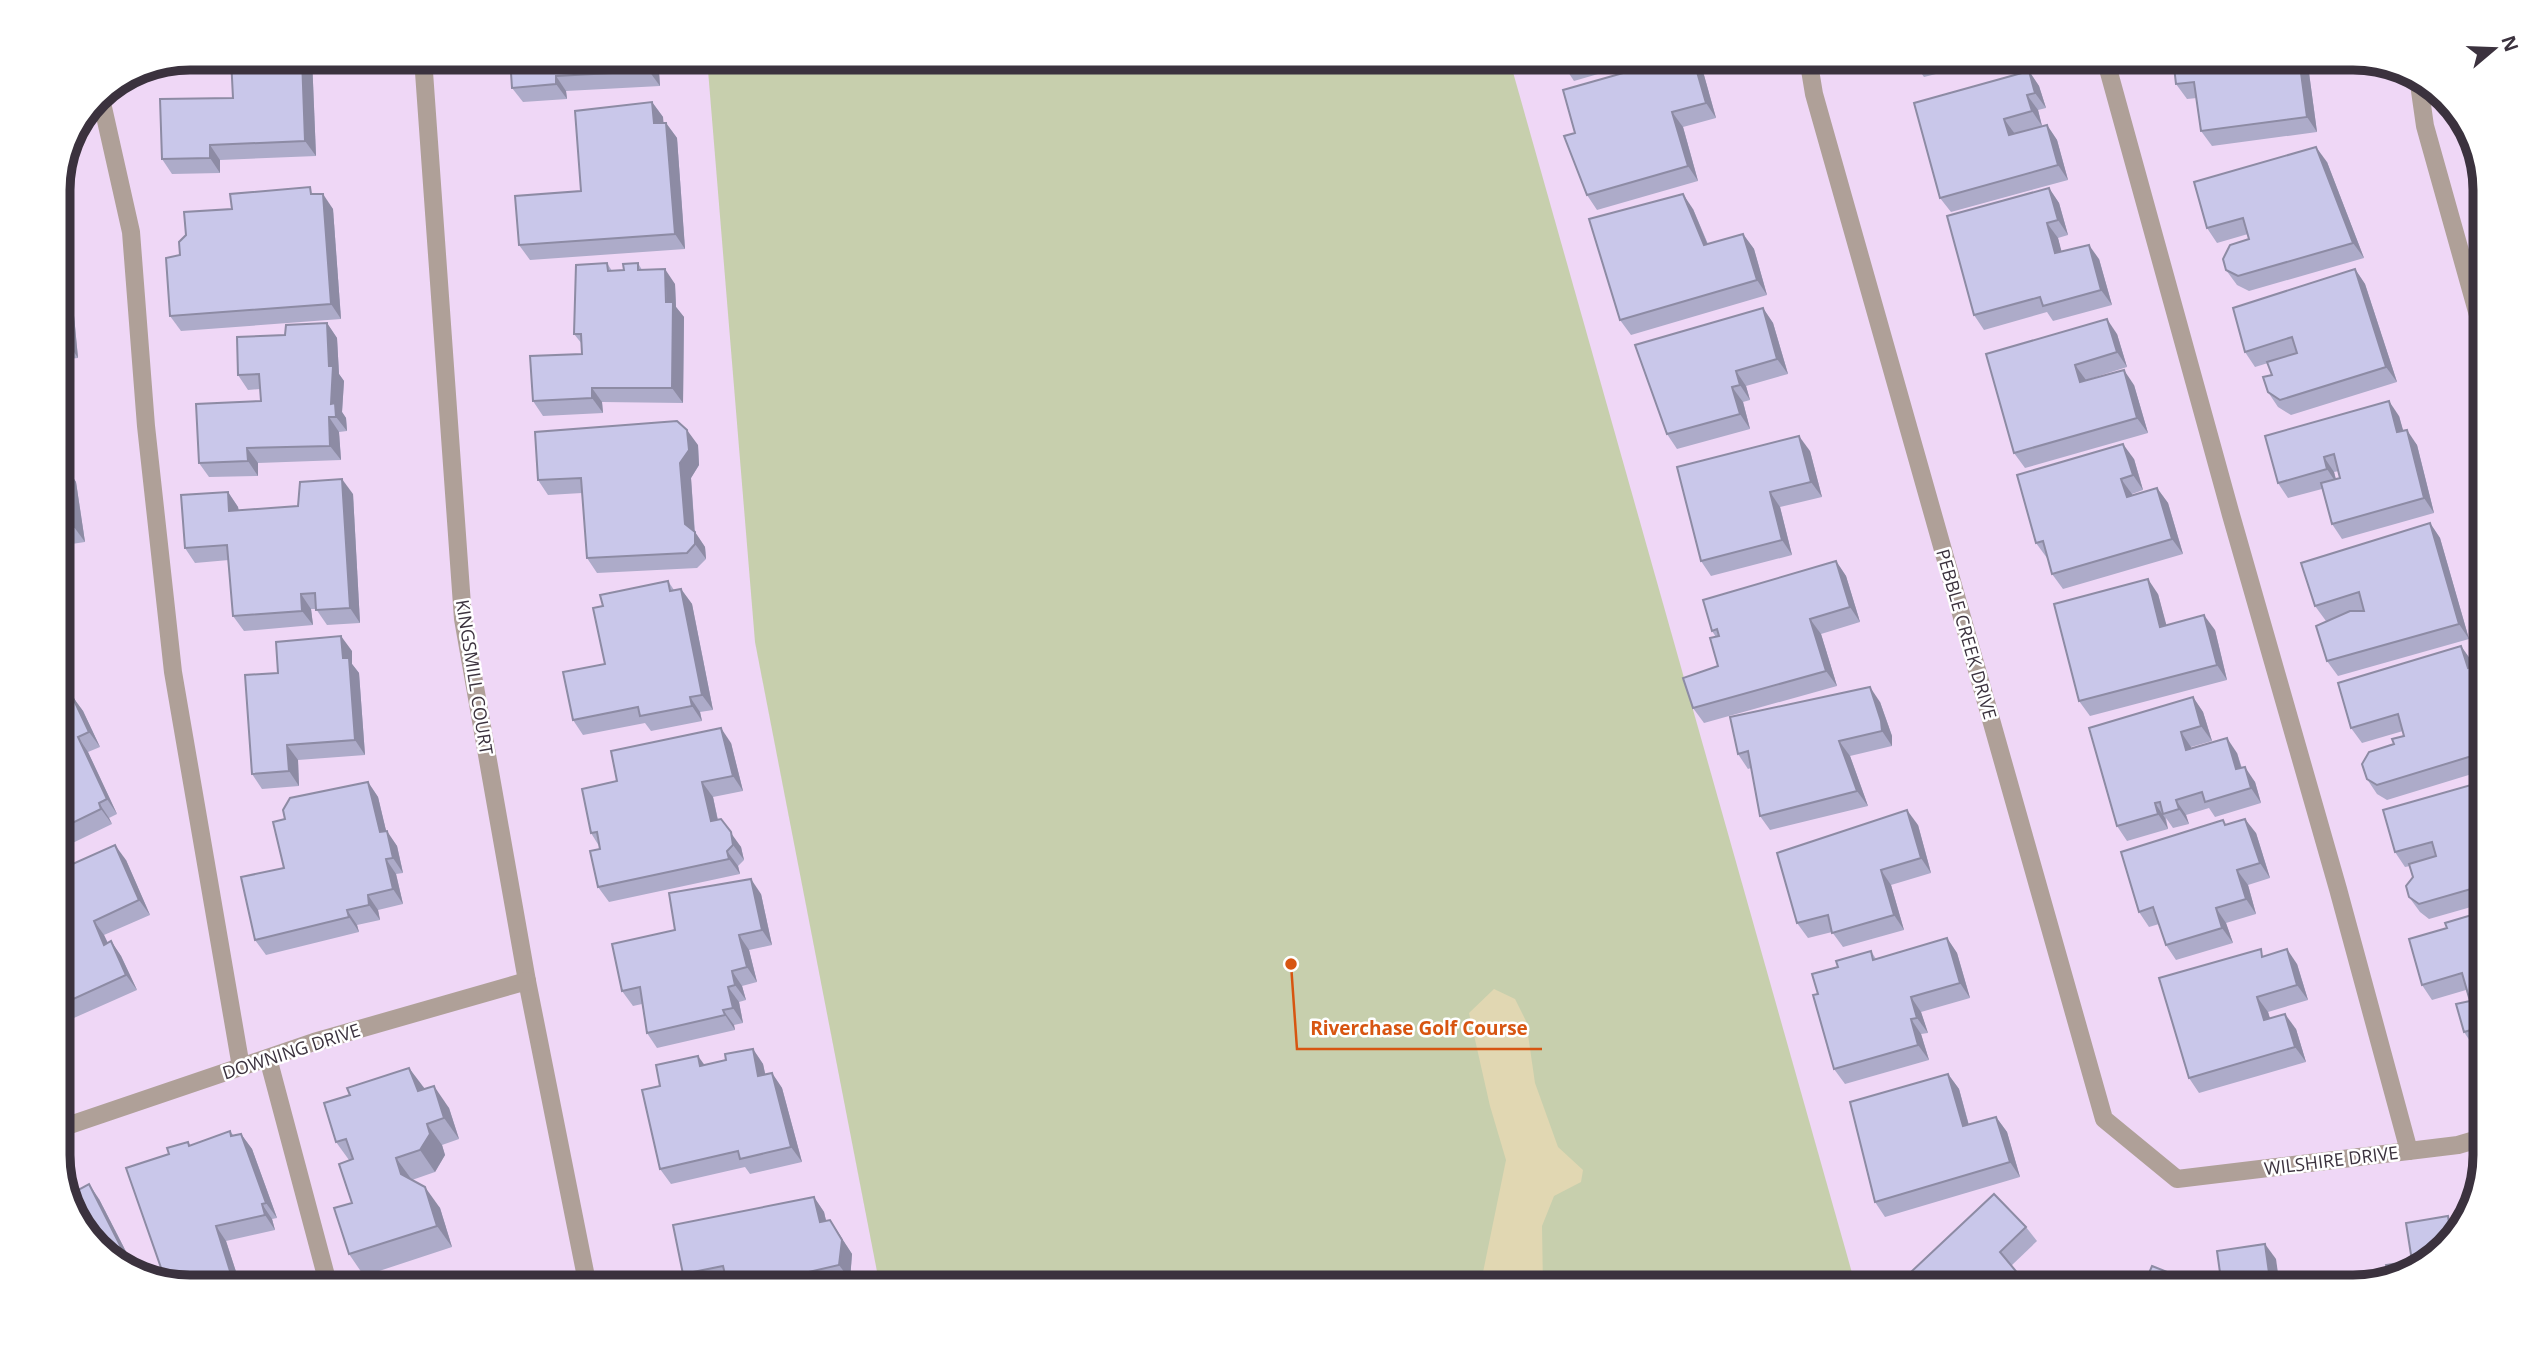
<svg xmlns="http://www.w3.org/2000/svg" width="2543" height="1345" viewBox="0 0 2543 1345" font-family="'Open Sans',sans-serif">
  <style>
    .green { fill: #c7cfad }
    .sand { fill: #e1d7b2 }
    .lines { fill: none; stroke-linecap: round; stroke-linejoin: round }
    .minor { stroke: #afa098; stroke-width: 18 }
    .wall { fill: #adabc9; fill-rule: evenodd }
    .shaded-wall { fill: #8d8ba4 }
    .building { fill: #c9c7ea; stroke: #8d8ba4; stroke-width: 2 }
    .labels { text-anchor: middle; dominant-baseline: central; stroke-width: 5; stroke-linejoin: round; paint-order: stroke }
    .street-label { font-size: 18px; fill: #3b323e; stroke: #fff }
    .rim { fill: none; stroke: #3b323e; stroke-width: 9 }
    .leader { fill: none; stroke: #d75511; stroke-width: 2.5 }
    .callout-dot { fill: #d75511; stroke: #fff; stroke-width: 2.5 }
    .callout-label { font-size: 19px; text-anchor: middle; font-weight: bold; fill: #d75511; stroke: #fff; stroke-width: 5; stroke-linejoin: round; paint-order: stroke }
  </style>
  <rect width="100%" height="100%" fill="#efd7f6"/>
  <polygon class="green" points="707,58 1509,58 1856,1287 880,1287 755,642"/>
  <polygon class="sand" points="1494,989 1515,999 1526,1021 1535,1083 1558,1147 1583,1170 1581,1182 1554,1196 1542,1226 1543,1287 1480,1287 1506,1160 1490,1106 1469,1013"/>
  <g class="lines">
    <g class="minor">
      <polyline points="423,58 463,619 527,981 588,1287"/>
      <polyline points="1808,58 1814,94 2104,1119 2177,1179 2458,1145 2485,1137"/>
      <polyline points="2105,58 2231,515 2338,889 2409,1151"/>
      <polyline points="2418,77 2425,126 2485,340"/>
      <polyline points="100,94 131,232 146,426 173,672 241,1067"/>
      <polyline points="268,1058 329,1287"/>
      <polyline points="58,1129 314,1042 527,981"/>
    </g>
  </g>
  <g class="wall">
    <polygon points="231,58 312,58 316,156 220,160 220,173 172,174 162,159 233,98"/>
    <polygon points="510,58 658,58 660,86 566,91 567,99 523,102 512,88"/>
    <polygon points="1561,58 1653,58 1574,81 1564,66"/>
    <polygon points="1676,58 1695,58 1702,68 1716,118 1683,127 1698,181 1597,210 1587,195 1575,133"/>
    <polygon points="1912,58 2000,58 1924,77 1913,62"/>
    <polygon points="2008,58 2021,58 2009,61"/>
    <polygon points="2307,58 2317,132 2212,146 2201,131 2197,98 2187,99 2176,84"/>
    <polygon points="2029,71 2039,86 2046,108 2038,110 2042,126 2047,125 2057,140 2068,180 1951,212 1940,198"/>
    <polygon points="652,102 663,117 663,123 666,123 677,138 685,249 530,260 519,245 581,191"/>
    <polygon points="2327,162 2364,258 2249,291 2237,285 2226,270 2249,239 2248,234 2217,243 2207,228"/>
    <polygon points="58,182 65,192 66,210 58,210"/>
    <polygon points="2049,188 2059,203 2068,235 2058,238 2061,252 2099,259 2112,305 2053,321 2047,312 1984,330 1974,315"/>
    <polygon points="315,194 333,209 341,319 181,331 170,316 180,255 232,209"/>
    <polygon points="1693,209 1708,244 1743,234 1754,249 1767,295 1631,335 1620,320"/>
    <polygon points="607,263 612,271 624,270 638,263 642,270 675,284 676,307 684,317 683,403 602,402 603,413 543,416 533,401 582,354 582,344 574,334"/>
    <polygon points="61,269 71,284 78,358 59,360 61,397 58,397 58,270"/>
    <polygon points="2355,269 2365,284 2397,382 2291,415 2278,407 2268,392 2272,375 2268,363 2255,367 2245,352"/>
    <polygon points="1763,308 1773,323 1788,374 1746,386 1750,400 1743,402 1750,429 1677,449 1667,434"/>
    <polygon points="327,323 337,338 339,374 344,381 342,412 346,418 347,431 339,432 341,460 258,463 258,476 209,477 199,463 261,401 260,389 248,390 238,375 285,335"/>
    <polygon points="2117,334 2127,367 2086,380 2086,381 2134,385 2148,433 2025,468 2014,453 1986,354"/>
    <path d="M2399 416 2403 431 2417 445 2434 513 2342 539 2332 524 2322 489 2288 498 2278 483 2265 436ZM2339 471 2340 478 2336 479 2334 472Z"/>
    <polygon points="698,445 699,465 691,478 695,532 705,547 706,559 697,568 597,573 587,558 582,493 548,495 538,480"/>
    <polygon points="1810,451 1822,497 1780,507 1792,555 1711,576 1701,561"/>
    <polygon points="2134,459 2143,490 2132,494 2133,496 2157,488 2168,503 2183,554 2063,589 2052,574 2048,558 2047,558 2036,543"/>
    <polygon points="66,467 76,482 85,542 58,546 58,468"/>
    <polygon points="228,492 238,507 239,510 298,506 353,494 360,623 327,625 316,609 311,609 313,625 244,631 233,616 229,560 195,563 185,548"/>
    <polygon points="2430,523 2440,538 2469,639 2338,676 2327,661 2332,619 2326,621 2315,606"/>
    <polygon points="1836,561 1846,576 1860,622 1821,634 1837,686 1704,723 1693,708 1718,666 1716,637 1712,631"/>
    <polygon points="668,581 674,590 681,589 692,604 713,710 700,712 702,721 651,731 645,723 583,735 573,720 605,664 603,606"/>
    <polygon points="2158,594 2166,625 2215,630 2227,680 2090,716 2079,701"/>
    <polygon points="58,622 72,690 58,693"/>
    <polygon points="2461,646 2483,681 2485,686 2485,770 2387,800 2377,794 2367,779 2394,744 2404,736 2403,731 2362,743 2351,728"/>
    <polygon points="352,651 352,664 359,673 365,755 298,760 299,786 262,789 252,774 278,673"/>
    <polygon points="72,696 83,711 100,747 88,752 117,814 109,818 112,824 58,850 58,701 59,702"/>
    <polygon points="2193,697 2203,712 2212,741 2191,747 2191,748 2237,753 2242,768 2255,782 2261,803 2215,817 2209,808 2186,815 2189,824 2173,828 2166,818 2168,829 2127,841 2117,826"/>
    <polygon points="1880,702 1892,736 1892,746 1850,756 1868,806 1770,830 1760,816 1751,768 1748,769 1738,754"/>
    <polygon points="731,743 743,791 713,797 718,820 741,847 744,860 738,866 740,874 609,902 598,887 600,849 599,846 591,833 617,781"/>
    <polygon points="2485,781 2485,903 2429,919 2420,912 2409,897 2413,877 2410,866 2405,867 2395,852"/>
    <polygon points="368,782 378,797 386,831 397,846 403,873 396,874 403,904 378,910 380,920 357,925 359,932 266,955 255,940 284,868 285,819"/>
    <polygon points="2223,820 2226,825 2256,833 2270,878 2248,885 2256,914 2226,923 2233,943 2176,960 2166,945 2159,924 2149,927 2139,912"/>
    <polygon points="1918,825 1931,873 1891,885 1904,930 1843,947 1832,932 1808,938 1797,923"/>
    <polygon points="126,860 150,915 104,935 108,943 111,941 121,956 137,990 58,1025 58,864 67,867"/>
    <polygon points="761,894 772,945 749,950 757,982 742,986 746,1000 739,1002 743,1023 734,1025 735,1030 657,1048 647,1033 642,1004 633,1006 622,991 675,930"/>
    <polygon points="2485,911 2485,1044 2474,1047 2464,1032 2470,1001 2466,990 2432,1000 2422,985 2447,928"/>
    <polygon points="1947,938 1957,953 1970,998 1921,1012 1928,1033 1921,1034 1929,1060 1845,1084 1834,1069 1818,994 1838,967 1871,951 1876,959"/>
    <polygon points="2265,956 2297,964 2308,1000 2268,1012 2270,1018 2296,1029 2306,1062 2199,1093 2189,1078"/>
    <polygon points="753,1049 763,1064 765,1074 772,1073 782,1088 802,1162 750,1174 745,1167 671,1184 660,1169 660,1086 705,1065 726,1060"/>
    <polygon points="409,1068 424,1089 449,1108 459,1139 442,1145 445,1155 435,1172 412,1180 440,1208 452,1247 364,1276 349,1254 352,1203 349,1160 336,1142 350,1095"/>
    <polygon points="1948,1074 1959,1089 1969,1125 1996,1117 2007,1132 2020,1177 1885,1217 1875,1202"/>
    <polygon points="230,1131 234,1136 241,1134 252,1149 277,1218 272,1219 275,1230 226,1241 241,1287 169,1154 188,1142 191,1146"/>
    <polygon points="814,1197 824,1212 826,1221 830,1220 852,1254 850,1280 819,1287 728,1287 727,1282 703,1287 692,1287 683,1274"/>
    <polygon points="99,1199 138,1275 131,1273 80,1229"/>
    <polygon points="2026,1227 2037,1241 2011,1266 1895,1287"/>
  </g>
  <g class="shaded-wall">
    <polygon points="302,58 312,58 316,156 305,141"/>
    <polygon points="649,58 658,58 660,86 649,71"/>
    <polygon points="1693,58 1695,58 1702,68 1716,118 1706,103"/>
    <polygon points="2299,58 2307,58 2317,132 2307,117"/>
    <polygon points="2029,71 2039,86 2046,108 2035,93"/>
    <polygon points="556,76 566,91 567,99 556,84"/>
    <polygon points="2027,95 2038,110 2042,126 2032,111"/>
    <polygon points="652,102 663,117 665,138 654,123"/>
    <polygon points="1672,112 1683,127 1698,181 1688,166"/>
    <polygon points="2004,119 2015,134 2009,135"/>
    <polygon points="666,123 677,138 685,249 675,234"/>
    <polygon points="2047,125 2057,140 2068,180 2058,165"/>
    <polygon points="210,145 220,160 220,173 210,158"/>
    <polygon points="2316,147 2327,162 2364,258 2353,243"/>
    <polygon points="58,182 65,192 66,210 58,198"/>
    <polygon points="2049,188 2059,203 2068,235 2058,220"/>
    <polygon points="323,194 333,209 341,319 331,304"/>
    <polygon points="1683,194 1693,209 1714,260 1704,245"/>
    <polygon points="2047,223 2058,238 2066,268 2055,253"/>
    <polygon points="1743,234 1754,249 1767,295 1757,280"/>
    <polygon points="2089,245 2099,259 2112,305 2101,290"/>
    <polygon points="61,269 71,284 78,358 68,343"/>
    <polygon points="665,269 675,284 676,307 684,317 683,403 672,388"/>
    <polygon points="2355,269 2365,284 2397,382 2386,367"/>
    <polygon points="1763,308 1773,323 1788,374 1777,359"/>
    <polygon points="2107,319 2117,334 2127,367 2117,352"/>
    <polygon points="327,323 337,338 339,374 344,381 342,412 346,418 347,431 336,417 331,404"/>
    <polygon points="58,359 59,360 61,397 58,392"/>
    <polygon points="2075,365 2086,380 2090,397 2080,382"/>
    <polygon points="2124,370 2134,385 2148,433 2137,418"/>
    <polygon points="1736,371 1746,386 1750,400 1740,385"/>
    <polygon points="1732,387 1743,402 1750,429 1740,414"/>
    <polygon points="592,388 602,402 603,413 592,398"/>
    <polygon points="2389,401 2399,416 2408,447 2397,432"/>
    <polygon points="329,417 339,432 341,460 330,446"/>
    <polygon points="687,430 698,445 699,465 691,478 695,539 685,524 680,463"/>
    <polygon points="2407,430 2417,445 2434,513 2424,498"/>
    <polygon points="1799,436 1810,451 1822,497 1811,482"/>
    <polygon points="2123,444 2134,459 2143,490 2133,475"/>
    <polygon points="247,448 258,463 258,476 248,461"/>
    <polygon points="2324,457 2334,472 2337,484 2327,469"/>
    <polygon points="66,467 76,482 85,542 74,527"/>
    <polygon points="342,479 353,494 360,623 350,608"/>
    <polygon points="2121,479 2132,494 2138,512 2127,497"/>
    <polygon points="2157,488 2168,503 2183,554 2172,539"/>
    <polygon points="228,492 238,507 240,526 229,511"/>
    <polygon points="1770,492 1780,507 1792,555 1782,540"/>
    <polygon points="2430,523 2440,538 2469,639 2459,624"/>
    <polygon points="695,532 705,547 706,559 695,544"/>
    <polygon points="1836,561 1846,576 1860,622 1850,607"/>
    <polygon points="2148,579 2158,594 2171,642 2160,627"/>
    <polygon points="681,589 692,604 713,710 702,695"/>
    <polygon points="301,594 311,609 313,625 302,611"/>
    <polygon points="2204,615 2215,630 2227,680 2217,665"/>
    <polygon points="1810,619 1821,634 1837,686 1826,671"/>
    <polygon points="58,622 72,690 62,675 58,656"/>
    <polygon points="341,636 352,651 352,664 359,673 365,755 355,740 343,658"/>
    <polygon points="2461,646 2471,660 2478,682 2468,668"/>
    <polygon points="2473,666 2483,681 2485,686 2485,706"/>
    <polygon points="1870,687 1880,702 1892,736 1892,746 1882,731"/>
    <polygon points="72,696 83,711 100,747 89,732"/>
    <polygon points="690,697 700,712 702,721 692,706"/>
    <polygon points="2193,697 2203,712 2212,741 2201,726"/>
    <polygon points="721,728 731,743 743,791 733,776"/>
    <polygon points="2181,732 2191,747 2196,765 2186,750"/>
    <polygon points="78,737 88,752 117,814 107,799"/>
    <polygon points="2227,738 2237,753 2246,784 2236,769"/>
    <polygon points="1839,741 1850,756 1868,806 1857,791"/>
    <polygon points="287,745 298,760 299,786 289,771"/>
    <polygon points="2245,767 2255,782 2261,803 2251,788"/>
    <polygon points="368,782 378,797 390,847 380,832"/>
    <polygon points="702,782 713,797 721,836 711,821"/>
    <polygon points="2176,800 2186,815 2189,824 2179,809"/>
    <polygon points="99,803 109,818 112,824 101,809"/>
    <polygon points="2155,803 2165,818 2168,829 2158,814"/>
    <polygon points="1907,810 1918,825 1931,873 1921,858"/>
    <polygon points="721,819 741,847 744,860 733,845"/>
    <polygon points="2245,819 2256,833 2270,878 2260,863"/>
    <polygon points="387,831 397,846 403,873 393,858"/>
    <polygon points="115,845 126,860 150,915 139,900"/>
    <polygon points="727,851 738,866 740,874 729,859"/>
    <polygon points="386,859 396,874 403,904 393,889"/>
    <polygon points="1881,870 1891,885 1904,930 1894,915"/>
    <polygon points="2237,870 2248,885 2256,914 2246,899"/>
    <polygon points="751,879 761,894 772,945 762,930"/>
    <polygon points="368,895 378,910 380,920 369,905"/>
    <polygon points="2216,908 2226,923 2233,943 2222,928"/>
    <polygon points="347,910 357,925 359,932 349,917"/>
    <polygon points="94,921 104,935 115,959 104,945"/>
    <polygon points="739,935 749,950 757,982 747,967"/>
    <polygon points="1947,938 1957,953 1970,998 1960,983"/>
    <polygon points="111,941 121,956 137,990 126,975"/>
    <polygon points="2287,949 2297,964 2308,1000 2297,985"/>
    <polygon points="732,971 742,986 746,1000 735,985"/>
    <polygon points="728,987 739,1002 743,1023 733,1008"/>
    <polygon points="1911,997 1921,1012 1928,1033 1917,1018"/>
    <polygon points="2257,997 2268,1012 2275,1035 2264,1020"/>
    <polygon points="723,1010 734,1025 735,1030 725,1015"/>
    <polygon points="2285,1014 2296,1029 2306,1062 2295,1047"/>
    <polygon points="1911,1019 1921,1034 1929,1060 1918,1045"/>
    <polygon points="753,1049 763,1064 769,1091 758,1076"/>
    <polygon points="698,1056 709,1071 700,1066"/>
    <polygon points="409,1068 425,1089 418,1091"/>
    <polygon points="772,1073 782,1088 802,1162 791,1147"/>
    <polygon points="1948,1074 1959,1089 1973,1141 1963,1126"/>
    <polygon points="434,1086 449,1108 459,1139 444,1118"/>
    <polygon points="1996,1117 2007,1132 2020,1177 2010,1162"/>
    <polygon points="427,1124 442,1145 445,1155 435,1172 420,1150"/>
    <polygon points="241,1134 252,1149 277,1218 266,1203"/>
    <polygon points="396,1158 412,1180 401,1174"/>
    <polygon points="89,1184 99,1199 138,1275 128,1261"/>
    <polygon points="425,1187 440,1208 452,1247 437,1226"/>
    <polygon points="814,1197 824,1212 830,1237 820,1222"/>
    <polygon points="262,1204 272,1219 275,1230 265,1215"/>
    <polygon points="2448,1216 2457,1230 2451,1236"/>
    <polygon points="830,1220 852,1254 850,1280 839,1265"/>
    <polygon points="216,1226 226,1241 241,1287 235,1287"/>
    <polygon points="2265,1244 2276,1259 2280,1287 2270,1280"/>
    <polygon points="2323,1273 2333,1287 2325,1287"/>
    <polygon points="787,1277 794,1287 789,1287"/>
  </g>
  <g class="building">
    <polygon points="231,58 302,58 305,141 210,145 210,158 162,159 160,99 233,98"/>
    <polygon points="510,58 649,58 649,71 556,76 556,84 512,88"/>
    <polygon points="1561,58 1593,58 1564,66"/>
    <polygon points="1676,58 1693,58 1706,103 1672,112 1688,166 1587,195 1564,136 1575,133 1563,90"/>
    <polygon points="1912,58 1931,58 1913,62"/>
    <polygon points="2173,58 2299,58 2307,117 2201,131 2194,82 2176,84"/>
    <polygon points="2029,71 2035,93 2027,95 2032,111 2004,119 2009,135 2047,125 2058,165 1940,198 1914,103"/>
    <polygon points="652,102 654,123 666,123 675,234 519,245 515,196 581,191 575,111"/>
    <polygon points="2316,147 2353,243 2238,276 2226,270 2223,259 2230,245 2249,239 2243,218 2207,228 2194,182"/>
    <polygon points="310,187 311,194 323,194 331,304 170,316 166,258 180,255 179,242 186,235 184,212 232,209 230,194"/>
    <polygon points="2049,188 2058,220 2047,223 2055,253 2089,245 2101,290 2043,306 2040,297 1974,315 1947,216"/>
    <polygon points="1683,194 1704,245 1743,234 1757,280 1620,320 1589,219"/>
    <polygon points="607,263 608,271 624,270 623,264 638,263 638,270 665,269 666,302 673,302 672,388 592,388 592,398 533,401 530,356 582,354 581,334 574,334 576,265"/>
    <polygon points="61,269 68,343 58,344 58,270"/>
    <polygon points="2355,269 2386,367 2280,400 2268,392 2263,377 2272,375 2267,362 2297,353 2292,337 2245,352 2233,308"/>
    <polygon points="1763,308 1777,359 1736,371 1740,385 1732,387 1740,414 1667,434 1635,345"/>
    <polygon points="2107,319 2117,352 2075,365 2080,382 2124,370 2137,418 2014,453 1986,354"/>
    <polygon points="327,323 329,366 333,366 331,404 335,403 336,417 329,417 330,446 247,448 248,461 199,463 196,404 261,401 259,374 238,375 237,337 285,335 286,325"/>
    <polygon points="2389,401 2397,432 2407,430 2424,498 2332,524 2321,483 2340,478 2334,454 2324,457 2327,469 2278,483 2265,436"/>
    <polygon points="677,421 687,430 689,450 680,463 685,524 695,532 695,544 687,553 587,558 581,478 538,480 535,432"/>
    <polygon points="1799,436 1811,482 1770,492 1782,540 1701,561 1677,467"/>
    <polygon points="2123,444 2133,475 2121,479 2127,497 2157,488 2172,539 2052,574 2043,541 2036,543 2017,475"/>
    <polygon points="66,467 74,527 58,530 58,468"/>
    <polygon points="342,479 350,608 316,610 315,593 301,594 302,611 233,616 227,545 185,548 181,495 228,492 229,511 298,506 300,482"/>
    <polygon points="2430,523 2459,624 2327,661 2316,626 2350,611 2364,611 2359,592 2315,606 2301,563"/>
    <polygon points="1836,561 1850,607 1810,619 1826,671 1693,708 1683,678 1718,666 1710,638 1719,636 1717,629 1712,631 1703,600"/>
    <polygon points="2148,579 2160,627 2204,615 2217,665 2079,701 2054,604"/>
    <polygon points="668,581 670,591 681,589 702,695 690,697 692,706 640,716 638,707 573,720 563,672 605,664 593,608 603,606 600,595"/>
    <polygon points="341,636 343,658 349,658 355,740 287,745 289,771 252,774 245,675 278,673 276,642"/>
    <polygon points="2461,646 2468,668 2473,666 2485,706 2485,752 2377,785 2367,779 2362,764 2369,752 2394,744 2392,739 2404,736 2398,714 2351,728 2338,683"/>
    <polygon points="58,656 62,675 58,676"/>
    <polygon points="1870,687 1881,721 1882,731 1839,741 1857,791 1760,816 1748,751 1738,754 1730,717"/>
    <polygon points="72,696 89,732 78,737 107,799 99,803 101,809 58,830 58,702 59,703"/>
    <polygon points="2193,697 2201,726 2181,732 2186,750 2227,738 2236,769 2245,767 2251,788 2205,802 2202,792 2176,800 2179,809 2163,814 2160,802 2155,803 2158,814 2117,826 2089,728"/>
    <polygon points="721,728 733,776 702,782 711,821 721,819 731,832 733,845 727,851 729,859 598,887 590,851 600,849 597,832 591,833 582,789 617,781 611,751"/>
    <polygon points="2485,781 2485,885 2419,904 2409,897 2406,886 2413,877 2409,864 2436,856 2432,842 2395,852 2383,810"/>
    <polygon points="368,782 380,832 387,831 393,858 386,859 393,889 368,895 369,905 347,910 349,917 255,940 241,877 284,868 273,822 285,819 283,810 290,798"/>
    <polygon points="1907,810 1921,858 1881,870 1894,915 1832,933 1828,915 1797,923 1777,853"/>
    <polygon points="2245,819 2260,863 2237,870 2246,899 2216,908 2222,928 2166,945 2153,907 2139,912 2121,852 2223,820 2225,825"/>
    <polygon points="115,845 139,900 94,921 104,945 111,941 126,975 58,1006 58,864 63,862 66,867"/>
    <polygon points="751,879 762,930 739,935 747,967 732,971 735,985 728,987 733,1008 723,1010 725,1015 647,1033 640,987 622,991 612,944 675,930 669,893"/>
    <polygon points="2485,911 2485,1026 2464,1032 2456,1004 2470,1001 2462,973 2422,985 2409,939 2447,928 2445,923"/>
    <polygon points="1947,938 1960,983 1911,997 1917,1018 1911,1019 1918,1045 1834,1069 1813,995 1818,994 1812,974 1838,967 1836,961 1871,951 1873,960"/>
    <polygon points="2261,949 2262,957 2287,949 2297,985 2257,997 2264,1020 2285,1014 2295,1047 2189,1078 2159,978"/>
    <polygon points="753,1049 758,1076 772,1073 791,1147 740,1159 738,1151 660,1169 642,1090 660,1086 656,1065 698,1056 700,1066 726,1060 725,1054"/>
    <polygon points="409,1068 418,1091 434,1086 444,1118 427,1124 430,1134 420,1150 396,1158 401,1174 425,1187 437,1226 349,1254 334,1208 352,1203 339,1164 353,1159 346,1139 336,1142 324,1103 350,1095 347,1088"/>
    <polygon points="1948,1074 1963,1126 1996,1117 2010,1162 1875,1202 1850,1102"/>
    <polygon points="230,1131 231,1136 241,1134 266,1203 262,1204 265,1215 216,1226 235,1287 191,1287 166,1282 126,1168 169,1154 167,1148 188,1142 189,1146"/>
    <polygon points="89,1184 128,1261 121,1265 80,1229 69,1195"/>
    <polygon points="1994,1194 2026,1227 2000,1252 2029,1287 1895,1287"/>
    <polygon points="814,1197 820,1222 830,1220 842,1240 839,1265 787,1277 789,1287 728,1287 723,1266 683,1274 673,1225"/>
    <polygon points="2448,1216 2451,1236 2426,1265 2353,1287 2351,1277 2387,1271 2386,1265 2412,1261 2406,1223"/>
    <polygon points="2265,1244 2270,1280 2323,1273 2325,1287 2222,1287 2217,1251"/>
    <polygon points="2152,1266 2195,1283 2194,1287 2143,1287"/>
    <polygon points="2083,1281 2098,1287 2081,1287"/>
  </g>
  <g class="labels">
    <g class="street-label">
      <text transform="translate(1967 634) rotate(74)">PEBBLE CREEK DRIVE</text>
      <text transform="translate(475 677) rotate(81)">KINGSMILL COURT</text>
      <text transform="translate(291 1051) rotate(-18)">DOWNING DRIVE</text>
      <text transform="translate(2331 1160) rotate(-7)">WILSHIRE DRIVE</text>
    </g>
  </g>
  <path d="M0 0H2543V1345H0ZM190 70H2353A120 120 0 0 1 2473 190V1155A120 120 0 0 1 2353 1275H190A120 120 0 0 1 70 1155V190A120 120 0 0 1 190 70Z" fill="#fff" fill-rule="evenodd"/>
  <path class="rim" d="M190 70H2353A120 120 0 0 1 2473 190V1155A120 120 0 0 1 2353 1275H190A120 120 0 0 1 70 1155V190A120 120 0 0 1 190 70Z"/>
  <path class="leader" d="M1291 964L1297 1049H1542"/>
  <circle class="callout-dot" cx="1291" cy="964" r="7"/>
  <g class="callout-label">
    <text x="1419" y="1035">Riverchase Golf Course</text>
  </g>
  <g transform="translate(2494 49) rotate(71)" stroke="#ffffff" stroke-width="5" paint-order="stroke">
  <path d="M0-5L12 26L0 18L-12 26Z" fill="#3b323e"/>
  <text y="-10" font-size="19" font-weight="bold" text-anchor="middle" fill="#3b323e">N</text>
  </g>
</svg>
